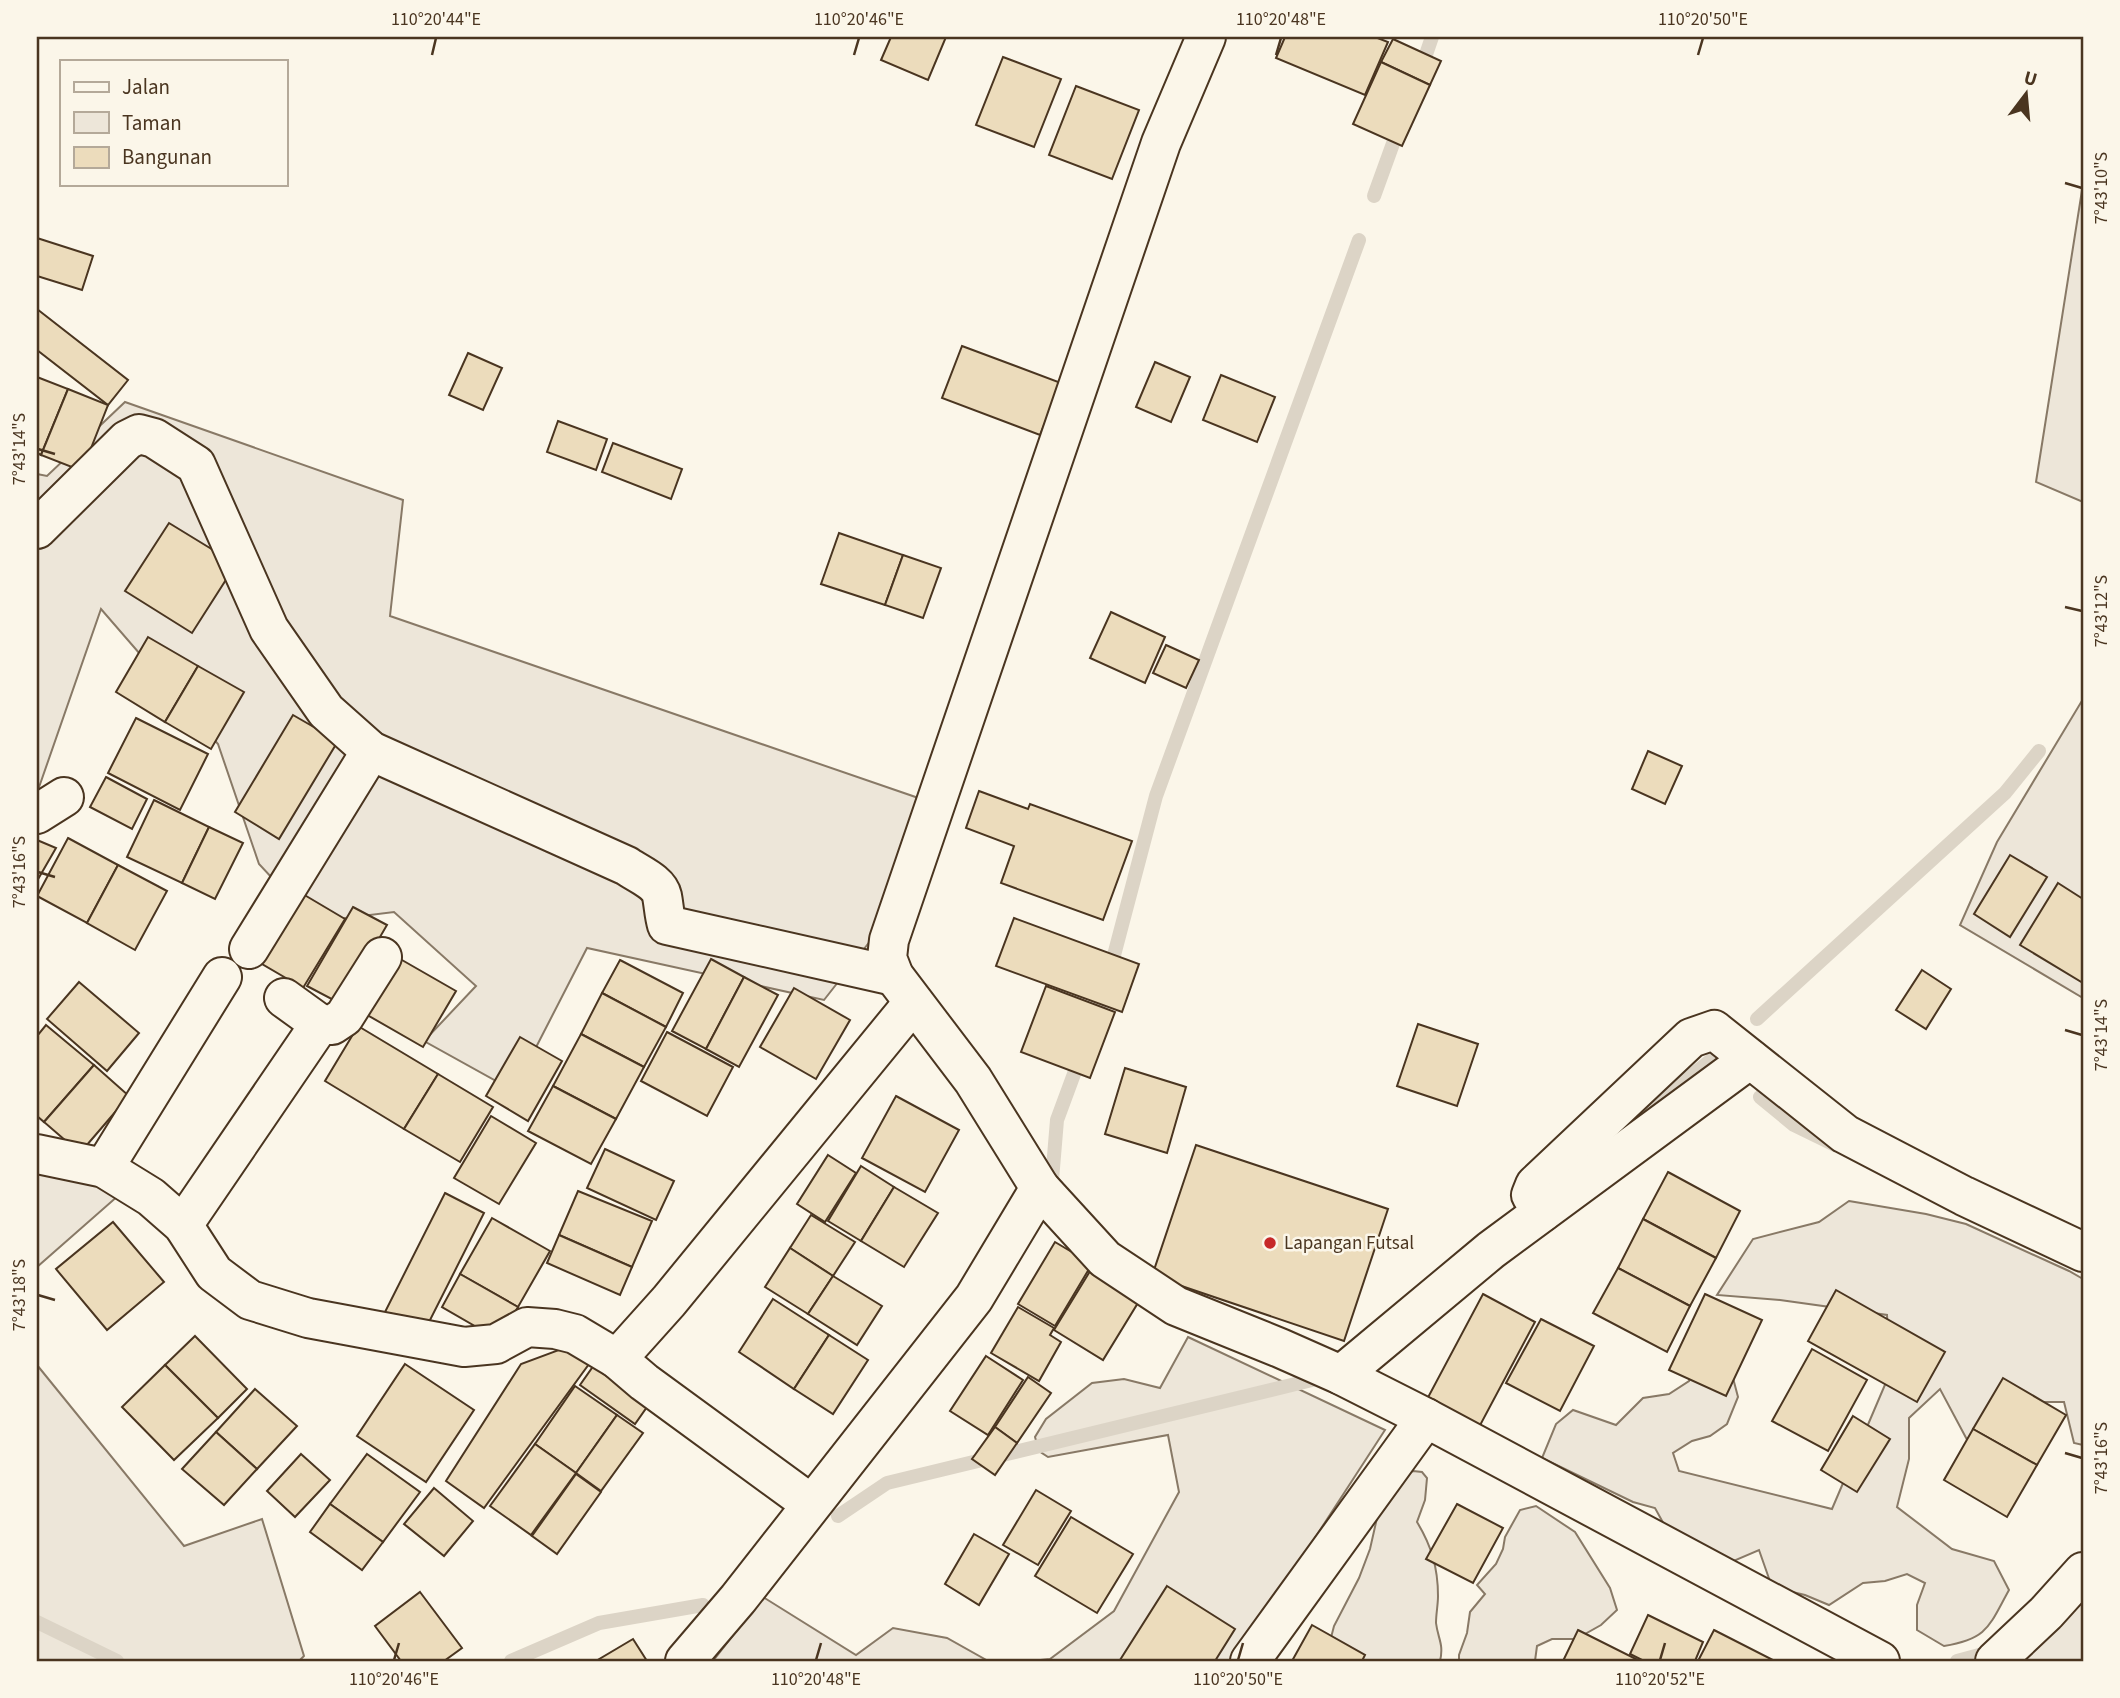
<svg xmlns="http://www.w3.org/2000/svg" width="2120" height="1698" viewBox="0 0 2120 1698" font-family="'Source Sans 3',sans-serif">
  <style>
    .green { fill: #ede6d9; stroke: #887966; stroke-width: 2 }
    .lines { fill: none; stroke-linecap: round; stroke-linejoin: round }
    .stream { stroke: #dcd4c6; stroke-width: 14 }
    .building { fill: #ecdcbc; stroke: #4a3520; stroke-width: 2 }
    .minor-casing { stroke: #4a3520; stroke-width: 42 }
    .minor { stroke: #fbf6e9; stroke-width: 38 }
    .ticks { fill: none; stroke: #4a3520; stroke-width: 2.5 }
    .poi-dot { fill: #c62828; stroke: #fbf6e9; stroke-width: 2.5 }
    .labels { text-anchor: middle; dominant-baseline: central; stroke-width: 5; stroke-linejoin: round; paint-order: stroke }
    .poi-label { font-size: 19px; fill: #4a3520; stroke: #fbf6e9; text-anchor: start }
    .neatline { fill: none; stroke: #4a3520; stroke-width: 2.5 }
    .ticks-label { font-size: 18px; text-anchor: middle; fill: #4a3520 }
  </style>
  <rect width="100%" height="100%" fill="#fbf6e9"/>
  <g class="green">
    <polygon points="2083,184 2083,502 2036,482"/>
    <polygon points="125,402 403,500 390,616 930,802 896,908 824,1000 587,948 531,1057 498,1082 424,1041 476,986 394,912 313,922 259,864 218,744 101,609 37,793 37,474 47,476"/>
    <polygon points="2083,699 2083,998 1960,925 1997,842"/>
    <polygon points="37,1160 127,1188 37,1267"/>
    <path d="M1849 1201 1926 1214 1966 1224 2069 1271 2083 1279V1445L2074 1443 2064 1402H2041L1972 1449 1940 1389 1909 1418V1459L1897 1507 1952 1549 1994 1561 2009 1590C1989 1626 1988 1639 1944 1646L1917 1630V1605L1925 1583 1907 1574 1885 1581 1863 1583 1829 1605 1805 1595 1772 1587 1759 1550 1722 1566 1671 1537 1655 1508 1633 1502 1542 1458 1556 1424 1573 1410 1616 1425 1643 1398 1669 1394 1689 1381 1694 1369 1733 1378 1738 1397 1727 1424 1710 1436 1692 1441 1673 1453 1679 1471 1832 1509 1890 1373 1887 1315 1780 1300 1717 1295 1753 1239 1819 1222Z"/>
    <polygon points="1188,1337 1385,1430 1235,1661 1031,1661 1050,1659 1114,1611 1179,1492 1168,1435 1048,1457 1039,1451 1035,1437 1046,1419 1092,1383 1124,1379 1160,1388"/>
    <polygon points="37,1365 184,1546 262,1519 304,1656 299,1661 37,1661"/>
    <path d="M1413 1471 1422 1472 1427 1478 1425 1500 1417 1522C1431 1545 1438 1567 1438 1596 1438 1605 1436 1614 1436 1623 1438 1639 1444 1644 1440 1661H1325L1334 1626 1359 1578 1370 1549 1377 1518 1405 1476Z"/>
    <polygon points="1536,1506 1575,1532 1610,1588 1617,1610 1601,1625 1576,1639 1552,1639 1537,1646 1535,1661 1459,1661 1459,1655 1467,1633 1470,1612 1485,1594 1477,1585 1496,1564 1503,1549 1505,1537 1520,1510"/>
    <polygon points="2083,1586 2083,1661 2011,1661"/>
    <polygon points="763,1597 856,1655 893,1628 947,1638 988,1661 713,1661"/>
  </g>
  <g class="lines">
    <g class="stream">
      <polyline points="1420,72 1432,37"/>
      <polyline points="1374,196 1399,127"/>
      <polyline points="1757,1019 2005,793 2039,751"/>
      <polyline points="1093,1023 1103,997 1156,796 1359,240"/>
      <polyline points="1760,1097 1794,1125 1835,1145"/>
      <polyline points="1622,1130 1715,1057"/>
      <polyline points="1057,1186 1052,1180 1057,1120 1081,1055"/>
      <polyline points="838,1516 887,1483 1312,1380"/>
      <polyline points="37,1622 117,1661"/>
      <polyline points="511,1661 599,1623 703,1605"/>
      <polyline points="1957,1661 1994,1651"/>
    </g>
  </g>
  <g class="building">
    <polygon points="891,37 946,37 928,80 881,60"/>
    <polygon points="1285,37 1375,37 1388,42 1365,95 1276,58"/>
    <polygon points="1393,39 1441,61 1430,85 1381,62"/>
    <polygon points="1003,57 1061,79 1034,147 976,125"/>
    <polygon points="1381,62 1430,85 1402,146 1353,124"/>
    <polygon points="1076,86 1139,110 1112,179 1049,155"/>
    <polygon points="37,238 93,256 82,290 37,276"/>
    <polygon points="37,309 128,380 108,405 37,350"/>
    <polygon points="962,346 1061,383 1040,435 942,398"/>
    <polygon points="468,353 502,368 483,410 449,395"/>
    <polygon points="1155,362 1190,377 1171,422 1136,407"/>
    <polygon points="1221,375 1275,397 1257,442 1203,420"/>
    <polygon points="37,377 68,389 41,455 37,453"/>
    <polygon points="68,389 108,405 82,471 41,455"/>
    <polygon points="558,421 607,439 596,470 547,452"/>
    <polygon points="613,443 682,469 671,499 602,472"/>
    <polygon points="169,523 236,564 192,633 125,591"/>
    <polygon points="839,533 903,555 885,605 821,584"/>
    <polygon points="903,555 941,568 923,618 885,605"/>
    <polygon points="1111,612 1165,637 1145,683 1090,658"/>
    <polygon points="148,637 198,666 165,722 116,692"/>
    <polygon points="1166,645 1199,660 1186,688 1153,673"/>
    <polygon points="198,666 244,692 211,749 165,722"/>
    <polygon points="293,715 338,741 279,839 235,812"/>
    <polygon points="136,718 208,754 180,810 108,773"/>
    <polygon points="1648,751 1682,766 1665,804 1632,789"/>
    <polygon points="106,777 147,799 132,829 90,807"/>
    <polygon points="979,791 1028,809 1030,804 1132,841 1103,920 1001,883 1014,846 966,828"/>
    <polygon points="154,800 209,827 182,883 127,857"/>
    <polygon points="209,827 243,843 215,899 182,883"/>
    <polygon points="68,838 118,865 87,923 37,896"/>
    <polygon points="37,840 56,848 37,881"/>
    <polygon points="2010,855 2047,877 2010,937 1974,914"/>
    <polygon points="118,865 167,891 135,950 87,923"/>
    <polygon points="2058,883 2083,899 2083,983 2020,945"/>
    <polygon points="291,887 345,919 303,988 250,957"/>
    <polygon points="353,907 387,925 341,1004 307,986"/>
    <polygon points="1014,918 1139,964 1122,1012 996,966"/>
    <polygon points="395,956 456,991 423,1047 362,1012"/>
    <polygon points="711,959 744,977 706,1049 672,1031"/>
    <polygon points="620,960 683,993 666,1027 602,993"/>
    <polygon points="1922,970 1951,989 1926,1029 1896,1010"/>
    <polygon points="744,977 778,995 739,1067 706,1049"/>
    <polygon points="79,982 139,1033 107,1071 47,1019"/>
    <polygon points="1046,986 1115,1012 1090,1078 1021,1052"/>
    <polygon points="794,988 850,1020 816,1079 760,1047"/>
    <polygon points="602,993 666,1027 644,1067 581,1034"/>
    <polygon points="1418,1024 1478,1044 1457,1106 1397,1086"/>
    <polygon points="46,1025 94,1065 44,1122 37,1116 37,1036"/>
    <polygon points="358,1026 438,1074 404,1129 325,1081"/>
    <polygon points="667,1032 733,1067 707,1116 641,1081"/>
    <polygon points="581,1034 644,1067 616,1119 553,1086"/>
    <polygon points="520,1037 562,1061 528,1121 486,1096"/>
    <polygon points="94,1065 129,1096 80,1153 44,1122"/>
    <polygon points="1125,1068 1186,1087 1167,1153 1105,1134"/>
    <polygon points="438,1074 493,1107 460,1162 404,1129"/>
    <polygon points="553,1086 616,1119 591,1164 528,1131"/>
    <polygon points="896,1096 959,1130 925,1192 862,1158"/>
    <polygon points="491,1116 536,1143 499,1204 454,1178"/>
    <polygon points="1196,1145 1388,1209 1344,1341 1152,1276"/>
    <polygon points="605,1149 674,1181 656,1220 587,1188"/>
    <polygon points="828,1155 856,1173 825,1222 797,1204"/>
    <polygon points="861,1166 894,1187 861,1241 828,1221"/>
    <polygon points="1668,1172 1740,1211 1716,1258 1643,1219"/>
    <polygon points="894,1187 938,1213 904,1267 861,1241"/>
    <polygon points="578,1191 652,1221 632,1267 559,1235"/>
    <polygon points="445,1193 484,1213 423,1334 384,1314"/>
    <polygon points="811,1215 855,1242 833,1276 790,1248"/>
    <polygon points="492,1218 550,1251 518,1307 460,1274"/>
    <polygon points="1643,1219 1716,1258 1690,1306 1618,1268"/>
    <polygon points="113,1222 164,1282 107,1330 56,1269"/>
    <polygon points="559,1235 632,1267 620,1295 547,1263"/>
    <polygon points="1055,1242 1092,1264 1055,1326 1018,1304"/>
    <polygon points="790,1248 833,1276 808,1314 765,1287"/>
    <polygon points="1095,1263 1144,1293 1103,1360 1054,1330"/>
    <polygon points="1618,1268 1690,1306 1667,1352 1593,1313"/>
    <polygon points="460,1274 518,1307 499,1340 442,1307"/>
    <polygon points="833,1276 882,1306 857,1345 808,1314"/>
    <polygon points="1836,1290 1945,1352 1917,1402 1808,1341"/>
    <polygon points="1483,1294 1535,1322 1477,1431 1425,1403"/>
    <polygon points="1705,1294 1762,1320 1726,1396 1669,1370"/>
    <polygon points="773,1299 829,1335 794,1389 739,1352"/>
    <polygon points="1018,1307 1054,1328 1050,1335 1061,1342 1039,1381 991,1353"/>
    <polygon points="1541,1319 1594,1346 1560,1411 1506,1383"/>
    <polygon points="829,1335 868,1360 833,1414 794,1389"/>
    <polygon points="195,1336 247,1389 218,1418 165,1365"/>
    <polygon points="564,1348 589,1364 484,1508 446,1481 521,1364"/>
    <polygon points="1812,1349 1867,1380 1828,1451 1772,1421"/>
    <polygon points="986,1356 1023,1380 988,1435 950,1411"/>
    <polygon points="599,1358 654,1397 635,1424 580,1385"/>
    <polygon points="405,1364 474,1410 426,1482 357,1436"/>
    <polygon points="165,1365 218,1418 174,1460 122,1407"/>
    <polygon points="1028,1377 1051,1393 1017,1443 995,1427"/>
    <polygon points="2003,1378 2066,1415 2037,1465 1973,1429"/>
    <polygon points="575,1386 617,1415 576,1473 535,1444"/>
    <polygon points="255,1389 297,1426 257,1469 216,1432"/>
    <polygon points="617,1415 643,1433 601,1491 576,1473"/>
    <polygon points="1853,1416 1890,1439 1857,1492 1821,1470"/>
    <polygon points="995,1427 1017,1443 995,1475 972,1459"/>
    <polygon points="1973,1429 2037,1465 2007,1517 1944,1480"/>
    <polygon points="216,1432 257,1469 224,1505 182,1469"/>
    <polygon points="535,1444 576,1473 531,1535 490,1506"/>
    <polygon points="301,1454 330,1480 295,1517 267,1491"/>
    <polygon points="367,1454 420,1492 383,1542 330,1504"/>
    <polygon points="576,1474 601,1492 557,1554 532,1536"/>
    <polygon points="434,1488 473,1521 444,1556 404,1524"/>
    <polygon points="1036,1490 1071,1511 1038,1565 1003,1545"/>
    <polygon points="330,1504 383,1542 362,1570 310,1532"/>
    <polygon points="1457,1504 1503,1528 1473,1583 1426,1559"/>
    <polygon points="1071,1517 1133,1554 1097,1613 1035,1576"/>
    <polygon points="974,1534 1009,1554 979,1605 945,1584"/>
    <polygon points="1167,1586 1235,1629 1215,1661 1120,1660"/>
    <polygon points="420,1592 462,1648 444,1661 401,1661 375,1626"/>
    <polygon points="1648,1615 1703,1642 1695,1661 1644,1661 1630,1654"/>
    <polygon points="1312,1625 1365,1655 1362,1661 1292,1661"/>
    <polygon points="1578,1630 1638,1660 1637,1661 1563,1661"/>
    <polygon points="1714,1630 1773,1660 1772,1661 1698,1661"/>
    <polygon points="633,1639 647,1661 596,1661"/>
  </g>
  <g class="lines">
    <defs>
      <g id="minor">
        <path d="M37 529 127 440 139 434 154 438 196 465 269 629 326 711 371 751 627 866C638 874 659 882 662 896 664 906 664 915 667 925L894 976"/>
        <polyline points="37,814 64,797"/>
        <polyline points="249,949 371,751"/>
        <polyline points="284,998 320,1024"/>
        <polyline points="37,1154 104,1168 151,1197 183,1225 214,1273 250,1300 308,1318 464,1347 496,1344 527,1327 555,1329 575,1334 617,1359 644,1382 811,1504"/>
        <polyline points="104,1168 222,977"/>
        <polyline points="1040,1188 1105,1259 1176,1306 1280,1348 1341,1375 1426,1418 1880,1661"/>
        <polyline points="1542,1212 1531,1195 1535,1185 1691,1038 1714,1030 1845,1134 1964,1196 2083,1252"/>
        <polyline points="183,1225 320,1024 332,1025 344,1017 382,957"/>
        <polyline points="617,1359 669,1301 913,1003"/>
        <polyline points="1341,1375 1491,1250 1750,1059"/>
        <polyline points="685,1661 738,1599 974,1298 1040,1188 973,1080 894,976 887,958 889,940 1161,143 1206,37"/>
        <polyline points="1250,1661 1426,1418"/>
        <polyline points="1995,1661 2046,1613 2083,1572"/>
      </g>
    </defs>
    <use href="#minor" class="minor-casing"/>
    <use href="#minor" class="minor"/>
  </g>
  <path class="ticks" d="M432 55 436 38M854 55 859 38M1276 55 1281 38M1698 55 1703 38M2065 183 2082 188M38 449 55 454M2065 607 2082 611M38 872 55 877M2065 1030 2082 1035M38 1295 55 1300M2065 1453 2082 1458M394 1660 399 1643M816 1660 821 1643M1238 1660 1243 1643M1660 1660 1665 1643"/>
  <circle class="poi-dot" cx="1270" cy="1243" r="7"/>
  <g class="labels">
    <g class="poi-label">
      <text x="1284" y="1243">Lapangan Futsal</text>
    </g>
  </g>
  <rect width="2120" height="1698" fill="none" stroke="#fbf6e9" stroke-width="77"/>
  <rect x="60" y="60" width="228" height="126" fill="#fbf6e9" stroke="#b4a999" stroke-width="2"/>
  <rect x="74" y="82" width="35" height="10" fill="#fbf6e9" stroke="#b4a999" stroke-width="2"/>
  <text x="122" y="94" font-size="21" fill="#4a3520">Jalan</text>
  <rect x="74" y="112" width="35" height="21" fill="#ede6d9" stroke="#b4a999" stroke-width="2"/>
  <text x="122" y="130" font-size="21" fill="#4a3520">Taman</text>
  <rect x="74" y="147" width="35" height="21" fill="#ecdcbc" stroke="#b4a999" stroke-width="2"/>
  <text x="122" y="164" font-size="21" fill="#4a3520">Bangunan</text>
  <g transform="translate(2026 94) rotate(16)" stroke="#fbf6e9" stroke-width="5" paint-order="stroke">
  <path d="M0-5L12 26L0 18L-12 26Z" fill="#4a3520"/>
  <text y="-10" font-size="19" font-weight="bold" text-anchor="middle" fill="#4a3520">U</text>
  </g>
  <rect x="38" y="38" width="2044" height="1622" class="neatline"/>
  <g class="ticks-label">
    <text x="436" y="25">110°20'44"E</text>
    <text x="859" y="25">110°20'46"E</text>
    <text x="1281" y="25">110°20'48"E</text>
    <text x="1703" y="25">110°20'50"E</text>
    <text transform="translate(2101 188) rotate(-90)" y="6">7°43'10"S</text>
    <text transform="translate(19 449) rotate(-90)" y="6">7°43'14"S</text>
    <text transform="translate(2101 611) rotate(-90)" y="6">7°43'12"S</text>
    <text transform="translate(19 872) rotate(-90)" y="6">7°43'16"S</text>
    <text transform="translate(2101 1035) rotate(-90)" y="6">7°43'14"S</text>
    <text transform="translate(19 1295) rotate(-90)" y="6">7°43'18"S</text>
    <text transform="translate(2101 1458) rotate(-90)" y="6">7°43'16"S</text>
    <text x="394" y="1685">110°20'46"E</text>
    <text x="816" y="1685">110°20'48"E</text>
    <text x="1238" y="1685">110°20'50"E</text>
    <text x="1660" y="1685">110°20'52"E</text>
  </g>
</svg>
